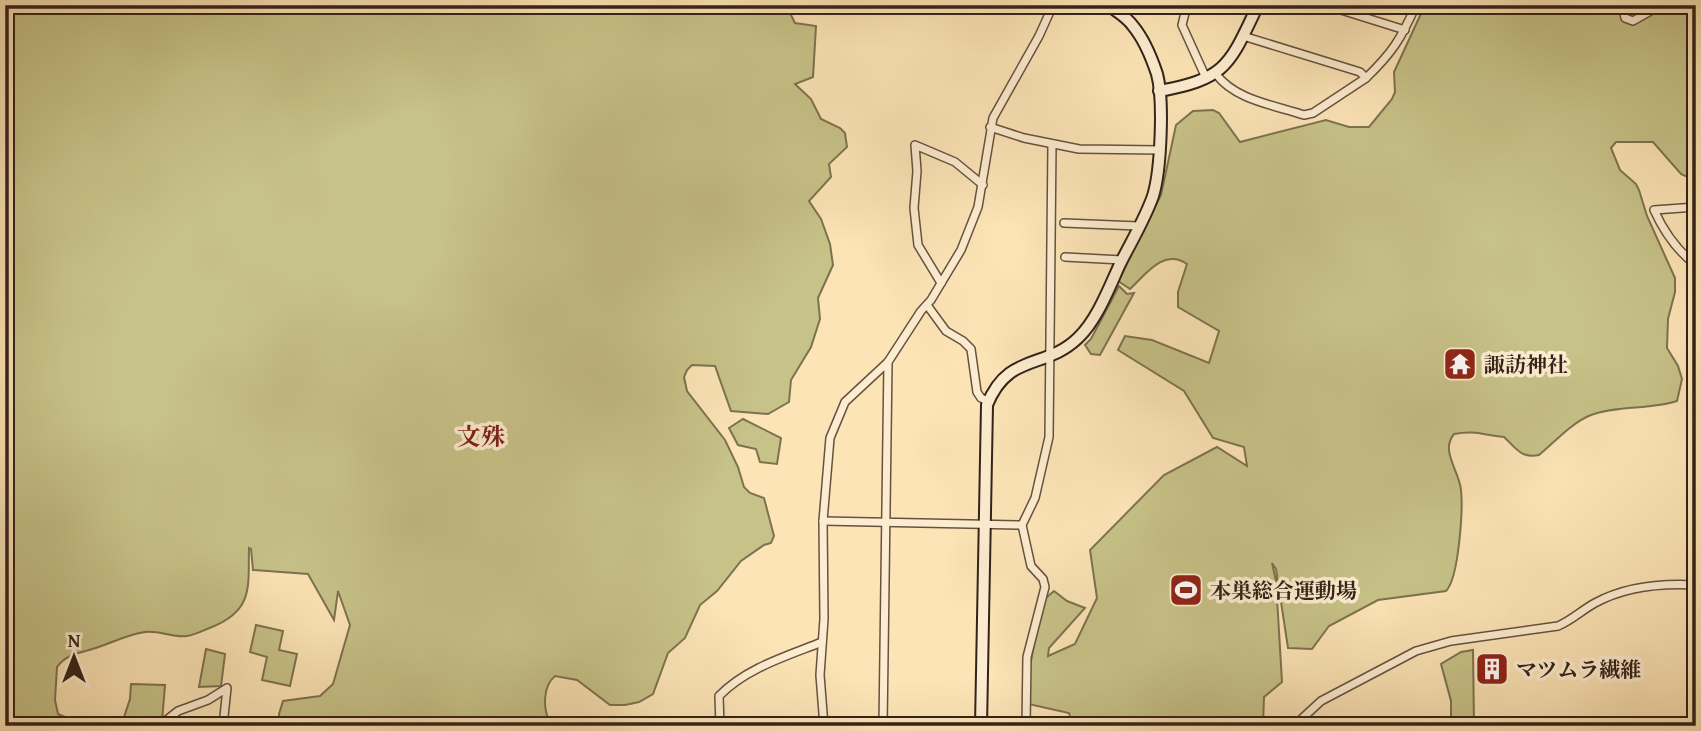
<svg xmlns="http://www.w3.org/2000/svg" width="1701" height="731" viewBox="0 0 1701 731" font-family="'Gentium Book Plus','Noto Serif JP',serif">
  <style>
    .green { fill: #c7c288; stroke: #7d7250; stroke-width: 2 }
    .lines { fill: none; stroke-linecap: round; stroke-linejoin: round }
    .street-casing { stroke: #655240; stroke-width: 10 }
    .secondary-casing { stroke: #332218; stroke-width: 14 }
    .street { stroke: #fdedd0; stroke-width: 7 }
    .secondary { stroke: #fdedd0; stroke-width: 10 }
    .labels { text-anchor: middle; dominant-baseline: central; stroke-width: 7; stroke-linejoin: round; paint-order: stroke }
    .poi-label { font-size: 21px; font-weight: bold; fill: #332218; stroke: #fdedd0; text-anchor: start }
    .quarter-label { font-size: 24px; font-weight: bold; fill: #7a1f14; stroke: #fdedd0 }
  </style>
  <rect width="100%" height="100%" fill="#fce4b6"/>
  <filter id="stains"><feTurbulence type="fractalNoise" baseFrequency=".00286" numOctaves="4"/><feColorMatrix values="0 0 0 0 .2 0 0 0 0 .09 0 0 0 0 .02 0 0 0 .5 -.17"/></filter>
  <radialGradient id="worn" r=".72"><stop offset=".6" stop-color="#630" stop-opacity="0"/><stop offset="1" stop-color="#630" stop-opacity=".3"/></radialGradient>
  <g class="green">
    <path d="M5 5H786L795 23 816 26 813 77 795 84 811 99 821 119 840 128 845 133 847 147 829 164 831 177 809 201 821 219 830 244 833 265 818 298 820 319 811 347 791 380 789 402 768 414 731 411 715 366 692 365 687 370 684 377 687 391 725 440 738 467 744 487 750 493 764 498 774 536 771 543 764 545 741 561 717 591 700 605 685 638 668 653 653 694 639 702 625 705H610L577 680 555 676C543 686 543 707 549 721L559 726H279V714L283 701 320 696 333 684 350 625 338 591 334 620 308 574 253 570 251 549 249 548C248 586 254 610 212 627 204 630 195 635 187 636 173 638 159 630 145 632 124 635 108 645 89 650 76 654 66 655 57 667L55 700 58 714 77 722 79 726H5Z"/>
    <path d="M1425 5H1689L1690 10 1696 16V181L1681 174 1653 142H1616L1611 148 1620 170 1636 184 1639 190 1647 216 1675 278V292L1668 319 1667 348 1678 366 1682 379 1677 401C1650 410 1618 405 1591 415 1571 423 1555 442 1539 455 1521 459 1515 447 1504 437 1482 435 1477 430 1454 434 1440 451 1459 470 1461 490 1463 509 1459 578 1446 591L1378 600 1329 626 1312 649 1288 648 1276 569 1272 563 1276 581 1282 682 1264 697 1263 726H1073L1069 713 1024 703 1041 602 1054 591 1067 601 1085 608 1049 648 1048 656 1075 644 1097 598 1090 550 1164 475 1217 447 1247 466 1244 447 1213 438 1184 391 1118 350 1125 336 1152 340 1209 363 1219 331 1178 307V292L1187 264C1164 248 1146 274 1130 289L1118 281 1161 195 1176 125 1193 111 1213 110 1219 113 1240 142 1326 120 1349 127H1369L1392 99 1395 92 1394 72Z"/>
    <polygon points="1119,286 1127,294 1134,293 1100,355 1091,354 1085,345 1091,339"/>
    <polygon points="743,419 781,438 777,464 760,462 756,449 738,445 729,428"/>
    <polygon points="256,625 283,631 279,650 297,654 290,686 262,680 267,657 250,652"/>
    <polygon points="206,649 225,654 221,686 199,687"/>
    <polygon points="1473,650 1474,726 1451,726 1451,701 1441,664 1461,652"/>
    <polygon points="131,684 165,685 162,721 156,726 89,726 89,719 124,717 130,699"/>
  </g>
  <g class="lines">
    <defs>
      <g id="street">
        <polyline points="1187,5 1182,25 1206,78"/>
        <polyline points="1325,5 1405,30"/>
        <polyline points="1627,5 1623,9 1625,18 1633,21 1661,5"/>
        <path d="M1243 36 1360 72 1366 78C1392 53 1401 39 1416 5"/>
        <path d="M1216 74C1235 100 1274 105 1304 115L1313 113 1366 78"/>
        <polyline points="990,127 1024,138 1079,149 1160,150"/>
        <path d="M1696 207 1654 210C1664 232 1676 250 1696 265"/>
        <polyline points="1064,223 1138,226"/>
        <polyline points="1065,257 1122,260"/>
        <polyline points="941,283 918,245 914,208 917,171 915,145 955,162 983,185"/>
        <polyline points="927,305 946,331 963,341 971,349 977,392 981,398 988,401"/>
        <polyline points="823,521 1022,525"/>
        <polyline points="159,726 178,711 208,700 227,688 223,726"/>
        <path d="M720 726 719 696C746 668 787 656 822 642"/>
        <polyline points="824,726 820,675 824,619 823,521 830,438 845,402 888,362 921,311 931,300 961,250 978,207 993,118 1039,36 1053,5"/>
        <polyline points="883,726 888,362"/>
        <polyline points="1026,726 1027,657 1045,587 1043,579 1031,566 1022,525 1035,498 1049,437 1052,144"/>
        <path d="M1294 726 1321 701 1416 651 1451 641 1558 626C1572 620 1582 610 1595 603 1626 586 1661 583 1696 585"/>
      </g>
      <g id="secondary">
        <path d="M1159 91C1228 79 1230 63 1258 5"/>
        <path d="M981 726 987 405C1008 352 1045 370 1078 338 1097 320 1109 288 1120 264 1131 242 1145 219 1153 196 1161 170 1164 100 1157 74 1152 59 1143 38 1133 26 1127 17 1116 11 1108 5"/>
      </g>
    </defs>
    <use href="#street" class="street-casing"/>
    <use href="#secondary" class="secondary-casing"/>
    <use href="#street" class="street"/>
    <use href="#secondary" class="secondary"/>
  </g>
  <defs>
    <symbol id="temple-square" viewBox="-11 -11 22 22"><rect x="-9" y="-9" width="18" height="18" rx="4" fill="#8f2418" stroke="#fdedd0"/><path d="M0-6L5-2H3V0L6.5 2.5H4V6H1.5V3h-3V6H-4V2.5H-6.5L-3 0V-2H-5Z" fill="#fff"/></symbol>
    <symbol id="stadium-square" viewBox="-11 -11 22 22"><rect x="-9" y="-9" width="18" height="18" rx="4" fill="#8f2418" stroke="#fdedd0"/><path d="M0-5a6.5 5 0 1 0 0 10a6.5 5 0 1 0 0-10ZM-3.5-1.8h7v3.6h-7Z" fill="#fff"/></symbol>
    <symbol id="building-square" viewBox="-11 -11 22 22"><rect x="-9" y="-9" width="18" height="18" rx="4" fill="#8f2418" stroke="#fdedd0"/><path d="M-4-6H4V6H1V3H-1V6H-4ZM-2.5-4.3h1.7v1.8h-1.7ZM.8-4.3h1.7v1.8H.8ZM-2.5-1h1.7V.8h-1.7ZM.8-1h1.7V.8H.8Z" fill="#fff"/></symbol>
  </defs>
  <g fill-rule="evenodd">
    <use href="#temple-square" x="1441" y="345" width="38" height="38"/>
    <use href="#stadium-square" x="1167" y="571" width="38" height="38"/>
    <use href="#building-square" x="1473" y="650" width="38" height="38"/>
  </g>
  <g class="labels">
    <g class="poi-label">
      <text x="1484" y="364">諏訪神社</text>
      <text x="1210" y="590">本巣総合運動場</text>
      <text x="1516" y="669">マツムラ繊維</text>
    </g>
    <g class="quarter-label">
      <text x="481" y="436">文殊</text>
    </g>
  </g>
  <rect width="1701" height="731" fill="none" stroke="#fce4b6" stroke-width="28"/>
  <rect x="7" y="7" width="1687" height="717" fill="none" stroke="#332218" stroke-width="3.5"/>
  <rect x="14" y="14" width="1673" height="703" fill="none" stroke="#332218" stroke-width="2"/>
  <g transform="translate(74 657)" stroke="#fdedd0" stroke-width="5" paint-order="stroke">
  <path d="M0-5L12 26L0 18L-12 26Z" fill="#332218"/>
  <text y="-10" font-size="19" font-weight="bold" text-anchor="middle" fill="#332218">N</text>
  </g>
  <rect width="100%" height="100%" filter="url(#stains)"/>
  <rect width="100%" height="100%" fill="url(#worn)"/>
</svg>
